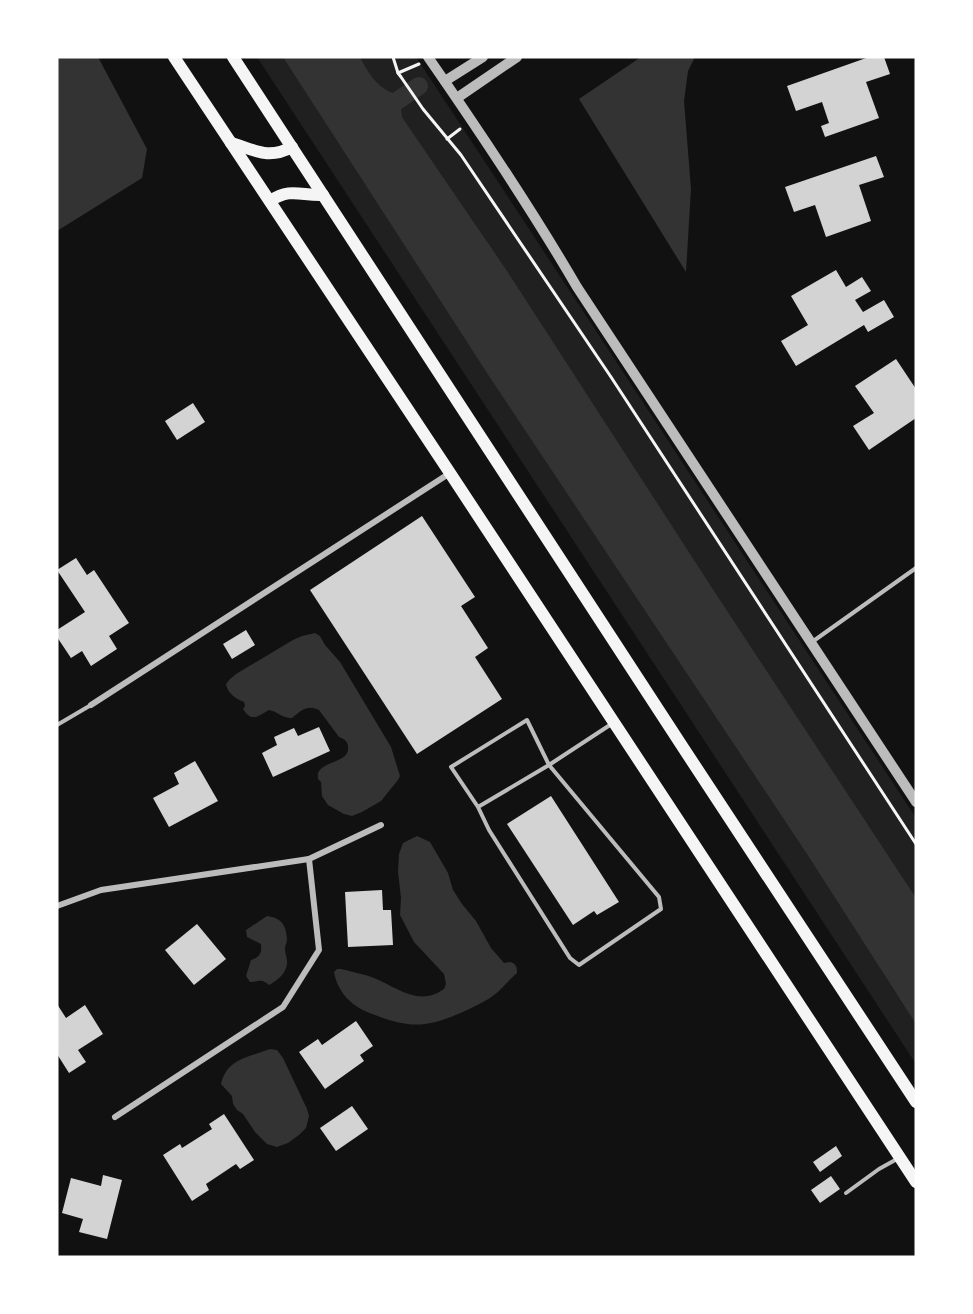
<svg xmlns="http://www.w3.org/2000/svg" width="973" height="1314" viewBox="0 0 973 1314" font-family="Arial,sans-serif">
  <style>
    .green { fill: #202020 }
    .water { fill: #333 }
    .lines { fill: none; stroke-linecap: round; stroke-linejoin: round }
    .canal { stroke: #333; stroke-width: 18 }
    .building { fill: #d3d3d3 }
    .path { stroke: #f5f5f5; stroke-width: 3 }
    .service { stroke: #bcbcbc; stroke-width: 4 }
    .minor { stroke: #bcbcbc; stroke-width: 6 }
    .tertiary { stroke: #bcbcbc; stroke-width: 10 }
    .primary { stroke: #f5f5f5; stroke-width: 12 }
  </style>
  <rect width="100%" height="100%" fill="#111"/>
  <polygon class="green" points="257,57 416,57 916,818 916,1064"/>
  <g class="water">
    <polygon points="57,57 98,57 147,149 142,178 57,231"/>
    <path d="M283 57H360C368 73 378 89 396 94L403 88 411 102 401 109 402 117 408 126 507 271 714 591 916 898V1024L809 857 489 376Z"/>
    <polygon points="641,57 695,57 688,71 684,101 691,189 686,272 579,99"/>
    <path d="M315 633 320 636 325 645 340 662 391 747 400 776 398 780 381 801 362 812 352 816 344 814 328 805 322 796 321 782 318 779C318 775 317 773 320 770 327 761 350 761 348 747 348 741 344 739 339 737L319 710C306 704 301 711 292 718 281 718 279 712 269 710 258 716 252 723 243 709L245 706 244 702C235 698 228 694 226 684L230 679 236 674 293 640 302 636Z"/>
    <path d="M417 836 430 842 448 873 453 890 462 904 476 921 491 948 504 963 510 962C516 964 517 966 517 973 509 980 502 989 494 995 485 1002 475 1006 465 1011 427 1028 411 1029 372 1014 353 1007 338 994 334 972L337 969H341C352 972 364 974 374 978 398 988 419 1007 444 989L446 984 444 974 414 942 400 915 401 898 398 872 399 854 403 843Z"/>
    <path d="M267 916C281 918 286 924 287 939 287 942 285 946 285 949 285 955 289 961 286 968 284 975 275 982 269 985 260 978 260 982 250 982L246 976 251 960C260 957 262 953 261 944L247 937 246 930Z"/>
    <path d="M270 1049 277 1050 283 1058 307 1109 309 1116 306 1128 299 1135 288 1143 277 1147 267 1144 255 1132 243 1114 237 1110 233 1104 232 1096 221 1084C227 1058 250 1057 270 1049Z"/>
  </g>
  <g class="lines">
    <polyline class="canal" points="388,107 419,86"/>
  </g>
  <g class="building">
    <polygon points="869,57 884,57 890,74 866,82 879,118 825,137 821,126 829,123 822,102 796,111 787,86"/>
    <polygon points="876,156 884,177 859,185 871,221 826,237 815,205 794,212 785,187"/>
    <polygon points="836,270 846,287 862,277 871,291 855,300 863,312 884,300 894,317 868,332 864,325 796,366 781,341 808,325 791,296"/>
    <polygon points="896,359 916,389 916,418 869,450 853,426 874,413 855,386"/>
    <polygon points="193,403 205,422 177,440 165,421"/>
    <polygon points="422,516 475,597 461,606 488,648 475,657 502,699 417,754 310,590"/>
    <polygon points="76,558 87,575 94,570 129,623 109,636 117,649 91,666 82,651 71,658 57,637 57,630 85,612 57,570"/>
    <polygon points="246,630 255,645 232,659 223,644"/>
    <polygon points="319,727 330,751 273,777 262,753 277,745 274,737 294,728 298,736"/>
    <polygon points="195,761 218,801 169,827 153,798 179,784 174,773"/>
    <polygon points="551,796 619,902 597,915 594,911 573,925 507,824"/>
    <polygon points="382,890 383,910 391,910 393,945 348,947 345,892"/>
    <polygon points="197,924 226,959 194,985 165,950"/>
    <polygon points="57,1004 66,1018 85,1005 103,1034 78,1050 86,1062 69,1073 57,1054"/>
    <polygon points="356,1021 373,1046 360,1055 364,1061 325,1089 299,1052 318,1039 322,1045"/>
    <polygon points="352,1106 368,1129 336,1151 320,1128"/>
    <polygon points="224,1114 254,1160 240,1169 236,1164 206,1184 209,1190 192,1201 163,1155 180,1144 182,1148 212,1129 209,1124"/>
    <polygon points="836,1146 842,1156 820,1172 813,1162"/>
    <polygon points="103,1175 122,1180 107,1239 79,1232 83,1219 62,1213 71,1178 101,1186"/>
    <polygon points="831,1176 840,1189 820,1203 811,1190"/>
  </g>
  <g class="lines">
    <g class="path">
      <polyline points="393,57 398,73 401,77 423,109 461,155 611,377 916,844"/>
      <polyline points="398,73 419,64"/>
      <polyline points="447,139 460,129"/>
    </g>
    <g class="service">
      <polyline points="812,642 916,568"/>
      <polyline points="57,725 91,705"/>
      <polyline points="478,807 451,767 527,720 549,765 659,897 661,909 579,965 570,958 489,830 478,807 549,765 613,723"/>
      <polyline points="846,1193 879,1169 897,1159"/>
    </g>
    <g class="minor">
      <polyline points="91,705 450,473"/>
      <polyline points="57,906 101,890 309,859 381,825"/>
      <polyline points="115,1117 283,1007 319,950 309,859"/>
    </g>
    <g class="tertiary">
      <path d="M428 57C480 132 531 208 577 287L916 802"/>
      <polyline points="445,81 483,57"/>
      <polyline points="457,98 517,57"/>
    </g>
    <g class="primary">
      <polyline points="174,57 450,473 916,1182"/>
      <polyline points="233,57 684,749 916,1102"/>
      <path d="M231 143C255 150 268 160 292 147"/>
      <path d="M270 201C291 187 301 196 323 195"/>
    </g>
  </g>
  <rect width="973" height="1314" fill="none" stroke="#ffffff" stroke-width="117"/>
</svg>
